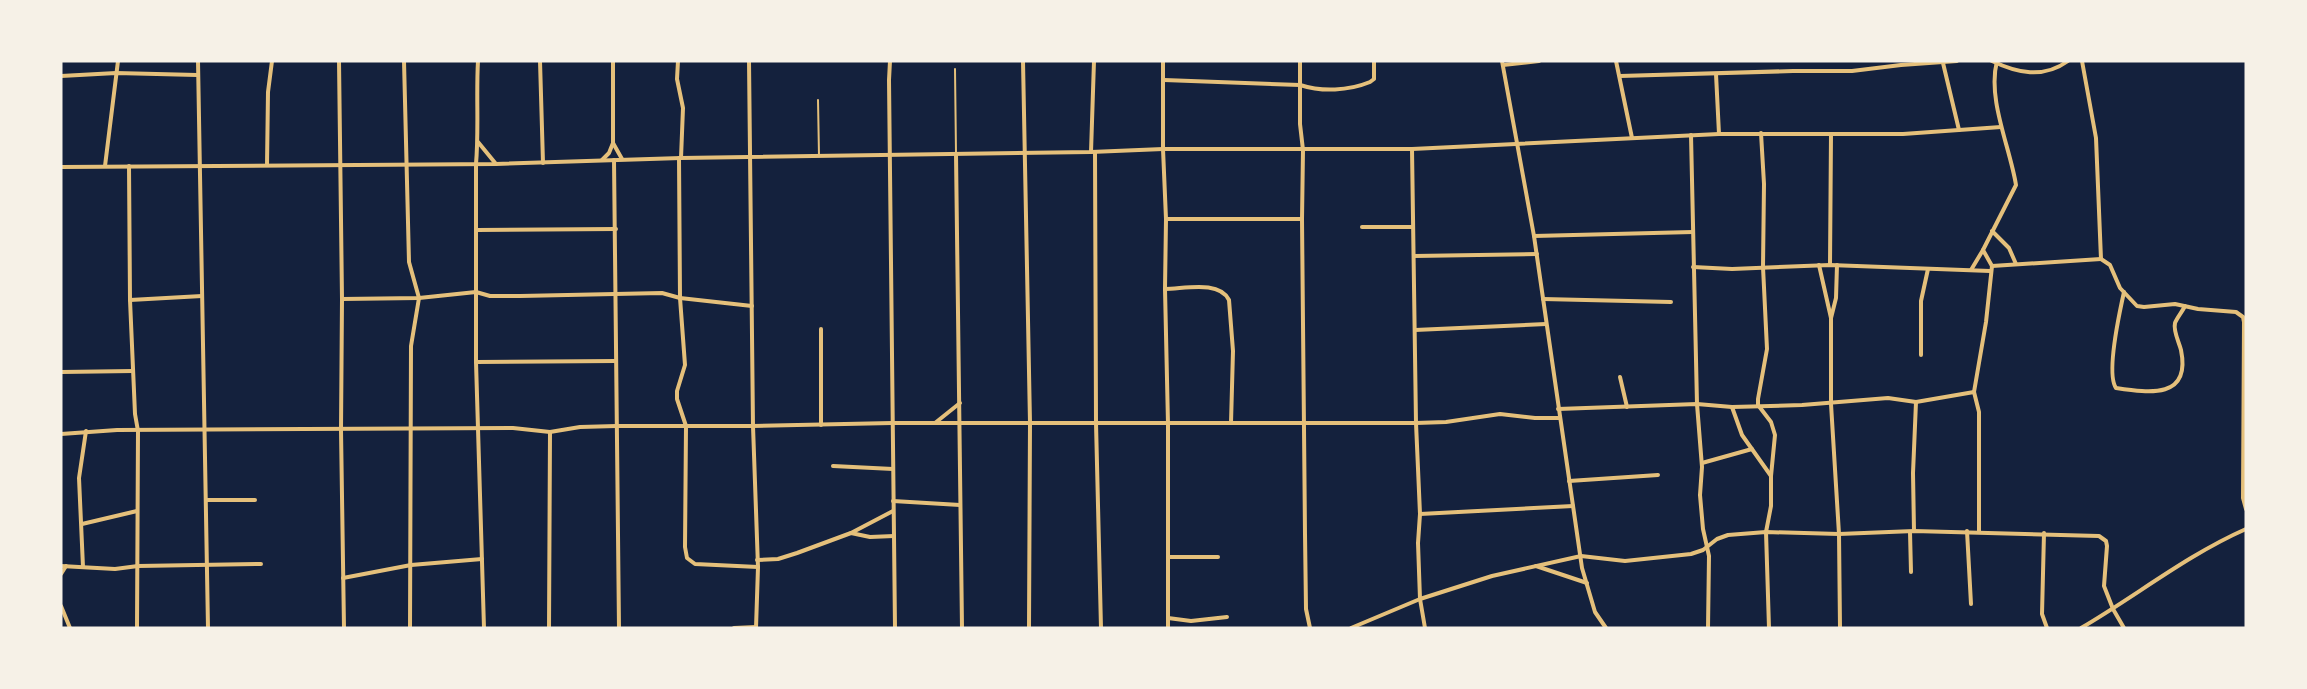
<svg xmlns="http://www.w3.org/2000/svg" width="2307" height="689" viewBox="0 0 2307 689" font-family="'Open Sans',sans-serif">
  <style>
    .lines { fill: none; stroke-linecap: round; stroke-linejoin: round }
    .service { stroke: #e5c07b; stroke-width: 2 }
    .minor { stroke: #e5c07b; stroke-width: 4 }
  </style>
  <rect width="100%" height="100%" fill="#14213d"/>
  <g class="lines">
    <g class="service">
      <polyline points="955,69 956,154"/>
      <polyline points="818,100 819,156"/>
    </g>
    <g class="minor">
      <polyline points="198,61 208,628"/>
      <polyline points="339,61 342,299 341,430 344,628"/>
      <polyline points="404,61 409,262 419,298 411,346 410,628"/>
      <path d="M478 61C476 95 479 130 476 164V362L484 628"/>
      <polyline points="540,61 543,163"/>
      <polyline points="678,61 677,79 683,108 681,158"/>
      <polyline points="749,61 753,426 758,567 756,628"/>
      <polyline points="890,61 889,80 895,628"/>
      <polyline points="1023,61 1030,423 1029,628"/>
      <polyline points="1163,61 1163,149 1166,219 1165,289 1168,424 1168,628"/>
      <polyline points="1300,61 1300,124 1303,150 1302,219 1305,534 1306,609 1310,628"/>
      <polyline points="1502,61 1534,236 1582,568 1595,612 1606,628"/>
      <polyline points="1616,61 1632,138"/>
      <path d="M1992 61C2017 73 2043 79 2068 61"/>
      <polyline points="2082,61 2096,138 2101,259"/>
      <polyline points="1943,63 1959,130"/>
      <polyline points="1503,65 1539,61"/>
      <polyline points="1716,74 1719,134"/>
      <polyline points="61,76 116,73 197,75"/>
      <polyline points="1620,76 1793,71 1852,71 1901,65 1957,61"/>
      <path d="M1164 80 1300 85C1322 92 1348 91 1370 82L1374 79V61"/>
      <polyline points="1761,133 1764,184 1763,267 1767,349 1758,399 1758,405 1771,422 1775,435 1771,476 1771,506 1766,532 1769,628"/>
      <polyline points="1691,135 1697,404 1702,467 1700,495 1703,529 1709,556 1708,628"/>
      <polyline points="478,142 496,164"/>
      <polyline points="613,143 622,159"/>
      <polyline points="1412,149 1416,423 1420,514 1418,543 1420,599 1425,628"/>
      <polyline points="1091,152 1094,61"/>
      <polyline points="1095,152 1096,423 1101,628"/>
      <polyline points="956,154 962,628"/>
      <polyline points="679,158 680,298 685,365 677,391 677,399 686,426 685,547 687,558 695,564 758,567"/>
      <polyline points="602,160 609,153 613,143 613,61"/>
      <polyline points="614,160 619,628"/>
      <polyline points="267,165 268,92 272,61"/>
      <polyline points="105,166 118,61"/>
      <polyline points="129,166 130,300 135,414 138,431 137,628"/>
      <polyline points="61,167 496,164 681,158 1091,152 1163,149 1412,149 1719,134 1903,134 2001,127"/>
      <polyline points="1166,219 1302,219"/>
      <polyline points="1362,227 1413,227"/>
      <polyline points="477,230 616,229"/>
      <polyline points="1992,231 2009,248 2016,264"/>
      <polyline points="1534,236 1693,232"/>
      <polyline points="1414,256 1537,254"/>
      <polyline points="2101,259 2110,265 2120,288 2137,306 2144,307 2175,304 2198,309 2236,312 2243,317 2244,322 2243,498 2246,509"/>
      <polyline points="1819,265 1831,318 1831,404 1839,534 1840,628"/>
      <polyline points="1830,265 1831,134"/>
      <path d="M1992 266 1983 250 2016 185C2010 147 1987 99 1997 61"/>
      <polyline points="1992,266 2101,259"/>
      <polyline points="1693,267 1732,269 1830,265 1990,271"/>
      <polyline points="1971,270 1983,250"/>
      <path d="M1165 289C1184 289 1219 280 1229 300L1233 351 1231 423"/>
      <path d="M2124 292C2120 310 2106 374 2116 388 2150 393 2191 399 2181 350 2179 342 2173 331 2175 323 2177 318 2182 312 2185 306"/>
      <polyline points="342,299 419,298 476,292 490,296 520,296 662,293 680,298 752,306"/>
      <polyline points="1543,299 1671,302"/>
      <polyline points="130,300 202,296"/>
      <polyline points="1831,318 1836,298 1837,265"/>
      <polyline points="821,329 821,425"/>
      <polyline points="1415,330 1546,324"/>
      <polyline points="1921,355 1921,301 1928,269"/>
      <polyline points="476,362 616,361"/>
      <polyline points="61,372 133,371"/>
      <polyline points="1620,377 1627,407"/>
      <polyline points="1732,407 1742,435 1771,476"/>
      <polyline points="1558,409 1697,404 1732,407 1802,405 1888,398 1916,402 1974,392"/>
      <polyline points="935,423 960,403"/>
      <polyline points="61,434 117,430 513,428 550,432 580,427 616,426 753,426 892,423 1416,423 1446,422 1500,414 1535,418 1559,418"/>
      <polyline points="1702,463 1752,449"/>
      <polyline points="833,466 893,469"/>
      <polyline points="1569,481 1658,475"/>
      <polyline points="207,500 255,500"/>
      <polyline points="893,501 960,505"/>
      <polyline points="1420,514 1573,506"/>
      <polyline points="82,524 137,511"/>
      <polyline points="1914,531 1913,473 1916,402"/>
      <polyline points="1967,531 1971,604"/>
      <polyline points="1979,531 1979,412 1974,392 1986,322 1992,266"/>
      <polyline points="1910,532 1911,572"/>
      <polyline points="851,533 870,537 894,536"/>
      <polyline points="2044,533 2042,614 2047,628"/>
      <polyline points="1168,557 1218,557"/>
      <polyline points="757,560 778,559 797,553 851,533 893,511"/>
      <polyline points="61,566 115,569 138,566 261,564"/>
      <polyline points="1536,566 1587,583"/>
      <polyline points="83,567 79,478 86,431"/>
      <polyline points="61,574 66,566"/>
      <polyline points="343,578 411,565 482,559"/>
      <polyline points="61,606 70,628"/>
      <polyline points="1168,618 1191,621 1227,617"/>
      <polyline points="549,628 550,432"/>
      <polyline points="734,628 756,627"/>
      <polyline points="1351,628 1420,599 1492,576 1581,556 1625,561 1691,554 1703,550 1717,539 1728,535 1766,532 1839,534 1914,531 2099,536 2106,541 2107,546 2104,586 2113,609 2124,628"/>
      <path d="M2081 628C2136 596 2187 555 2246 529"/>
    </g>
  </g>
  <rect width="2307" height="689" fill="none" stroke="#f6f1e7" stroke-width="125"/>
</svg>
